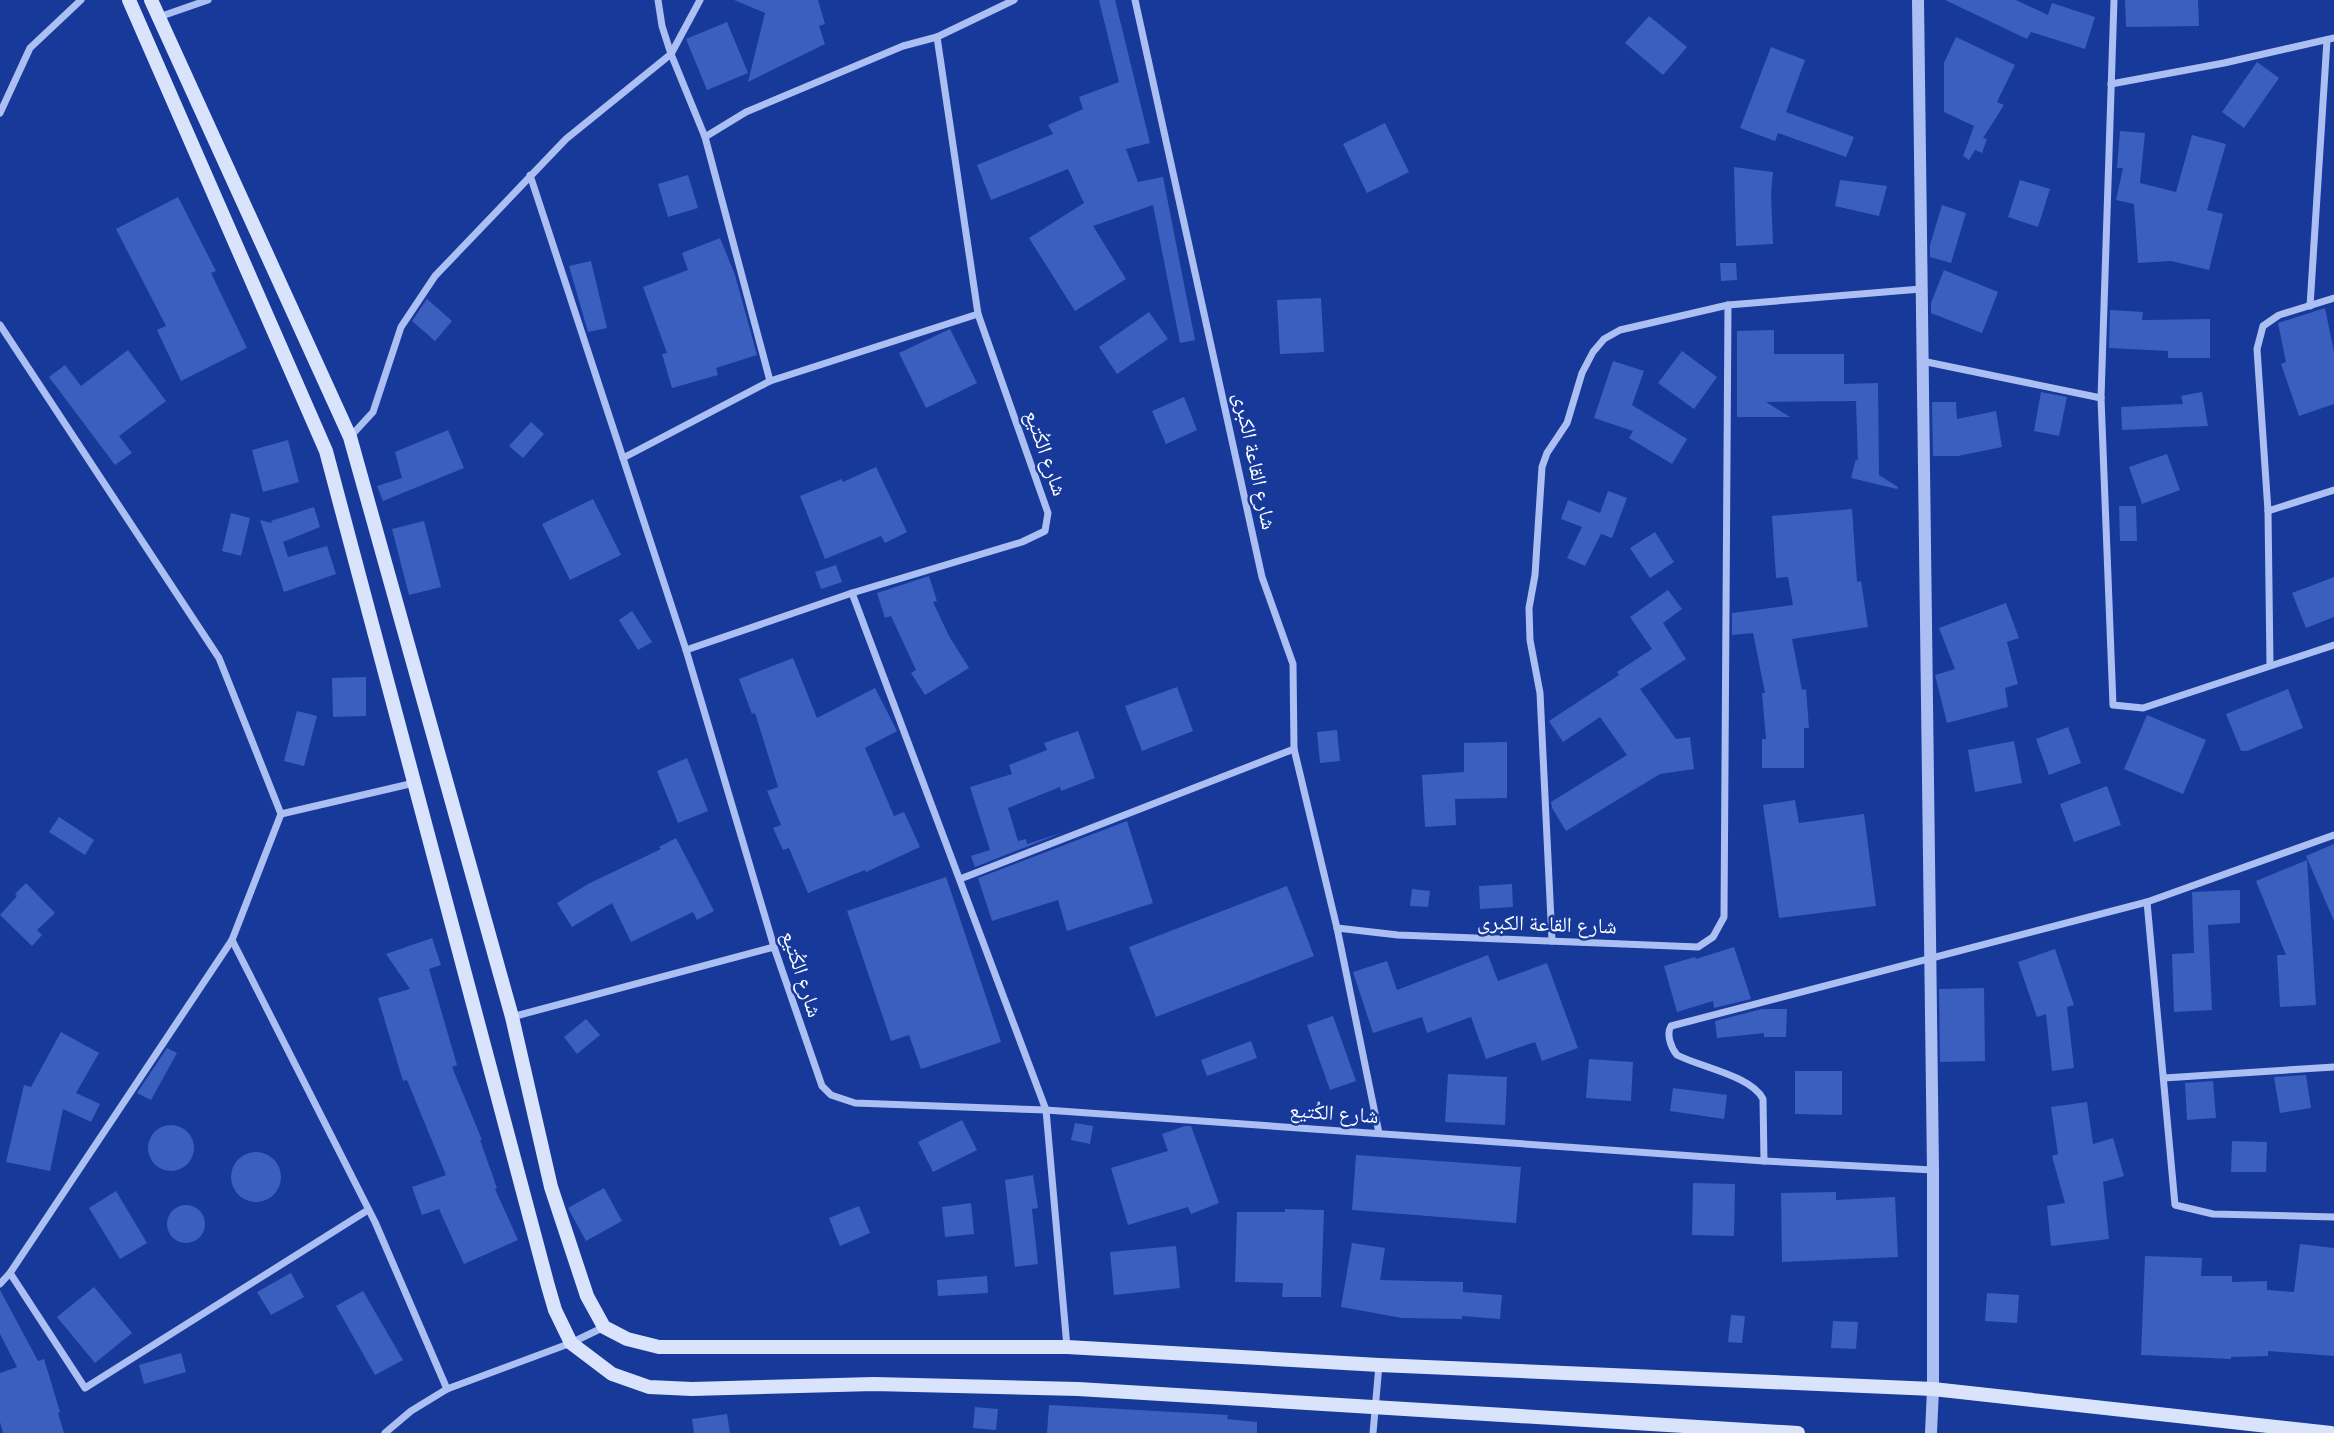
<svg xmlns="http://www.w3.org/2000/svg" width="2334" height="1433" viewBox="0 0 2334 1433" font-family="Karla,'Noto Naskh Arabic',sans-serif">
  <style>
    .building { fill: #3b5fbf }
    .lines { fill: none; stroke-linecap: round; stroke-linejoin: round }
    .minor { stroke: #abbff2; stroke-width: 7 }
    .tertiary { stroke: #abbff2; stroke-width: 12 }
    .secondary { stroke: #dae3fc; stroke-width: 14 }
    .labels { text-anchor: middle; dominant-baseline: central; stroke-width: 5; stroke-linejoin: round; paint-order: stroke }
    .street-label { font-size: 21px; fill: #fff; stroke: #16399a }
  </style>
  <rect width="100%" height="100%" fill="#16399a"/>
  <g class="building">
    <polygon points="734,0 818,0 825,24 819,26 825,44 748,82 765,13"/>
    <polygon points="1099,0 1115,0 1150,143 1126,149 1138,182 1163,177 1195,340 1180,343 1153,205 1093,226 1126,279 1075,311 1029,238 1084,203 1068,169 991,200 977,165 1053,134 1048,125 1083,109 1079,97 1119,82"/>
    <polygon points="1945,0 2016,0 2048,15 2052,3 2095,17 2085,49 2031,32 2027,39"/>
    <polygon points="2125,0 2198,0 2199,26 2126,27"/>
    <polygon points="1649,16 1687,47 1663,75 1625,43"/>
    <polygon points="727,22 748,73 707,90 686,39"/>
    <polygon points="1956,37 2015,65 1997,102 2004,105 1983,138 1987,139 1982,153 1975,150 1969,160 1963,156 1974,126 1944,112 1944,63"/>
    <polygon points="1771,47 1805,60 1786,112 1854,137 1846,157 1778,133 1775,141 1740,128"/>
    <polygon points="2257,62 2279,78 2244,128 2222,112"/>
    <polygon points="1385,123 1409,172 1367,193 1343,144"/>
    <polygon points="2120,131 2145,133 2140,183 2176,192 2192,135 2226,144 2207,210 2223,214 2209,270 2171,261 2138,263 2134,204 2116,200 2123,168 2117,168"/>
    <polygon points="1734,167 1773,172 1771,193 1773,244 1736,246"/>
    <polygon points="688,175 698,208 668,217 658,184"/>
    <polygon points="1840,180 1887,186 1879,216 1835,206"/>
    <polygon points="2020,180 2050,189 2038,227 2008,217"/>
    <polygon points="178,197 216,271 211,273 247,348 181,381 157,330 166,326 116,229"/>
    <polygon points="1942,205 1966,213 1951,263 1930,257 1930,245"/>
    <polygon points="720,238 735,275 757,355 716,368 718,375 672,388 662,354 667,353 643,287 688,270 682,253"/>
    <polygon points="591,261 607,328 588,332 569,266"/>
    <polygon points="1720,263 1736,263 1737,280 1721,281"/>
    <polygon points="1944,270 1998,292 1982,333 1931,313 1931,303"/>
    <polygon points="1321,298 1324,352 1280,354 1277,300"/>
    <polygon points="427,299 452,321 435,341 412,321"/>
    <polygon points="2325,308 2334,352 2334,404 2299,416 2281,364 2286,362 2278,323"/>
    <polygon points="2110,310 2143,312 2142,320 2210,319 2210,358 2168,358 2168,351 2109,348"/>
    <polygon points="1149,312 1168,339 1117,374 1099,347"/>
    <polygon points="950,329 977,383 926,408 899,353"/>
    <polygon points="1774,330 1774,354 1844,354 1844,384 1878,383 1879,475 1898,487 1897,489 1851,478 1856,459 1858,461 1856,401 1766,402 1790,417 1737,417 1737,331"/>
    <polygon points="128,350 166,401 119,436 132,453 115,465 49,377 65,365 81,386"/>
    <polygon points="1682,351 1717,377 1694,409 1658,383"/>
    <polygon points="1613,361 1644,371 1632,405 1687,439 1672,464 1629,438 1633,431 1594,418"/>
    <polygon points="2041,392 2067,397 2059,436 2034,431"/>
    <polygon points="2202,392 2208,426 2122,430 2121,407 2183,404 2181,396"/>
    <polygon points="1184,397 1197,430 1166,444 1152,411"/>
    <polygon points="1932,402 1956,402 1957,419 1996,411 2002,447 1958,456 1933,456"/>
    <polygon points="531,422 544,434 523,458 509,446"/>
    <polygon points="448,430 464,468 383,501 377,486 402,478 395,452"/>
    <polygon points="288,440 299,482 263,492 252,450"/>
    <polygon points="2167,454 2180,490 2142,504 2129,467"/>
    <polygon points="876,467 907,532 885,543 881,536 825,559 800,496 842,479 843,482"/>
    <polygon points="1608,491 1627,498 1612,538 1601,534 1585,566 1567,558 1582,527 1561,519 1568,500 1600,513"/>
    <polygon points="593,499 621,555 570,580 542,524"/>
    <polygon points="2119,506 2136,506 2137,541 2120,541"/>
    <polygon points="314,507 320,527 283,542 288,557 327,546 336,574 284,592 260,520 272,523 271,521"/>
    <polygon points="1852,509 1857,582 1861,581 1868,627 1792,639 1802,690 1806,689 1809,728 1804,728 1804,768 1762,768 1762,739 1766,739 1762,693 1765,693 1753,633 1732,635 1732,613 1793,605 1788,577 1776,578 1772,516"/>
    <polygon points="231,513 250,518 241,556 222,551"/>
    <polygon points="424,521 441,587 409,595 392,529"/>
    <polygon points="1655,532 1674,562 1650,578 1630,548"/>
    <polygon points="836,565 842,582 821,589 815,572"/>
    <polygon points="929,576 937,601 933,602 949,636 969,668 925,695 911,673 916,670 891,616 885,618 877,593"/>
    <polygon points="2334,577 2334,617 2306,628 2292,593"/>
    <polygon points="1668,590 1682,609 1663,623 1686,659 1640,689 1676,739 1690,737 1694,769 1660,774 1566,831 1552,808 1551,802 1627,755 1600,717 1563,742 1549,721 1619,675 1617,672 1652,649 1630,617"/>
    <polygon points="2006,603 2019,638 2007,642 2018,684 2005,688 2008,707 1947,723 1935,675 1955,669 1939,628"/>
    <polygon points="632,611 652,642 638,650 619,620"/>
    <polygon points="793,658 817,718 875,688 897,731 865,748 894,816 904,812 920,847 866,872 865,870 808,893 789,848 783,850 773,828 781,825 767,791 778,787 755,713 752,714 739,679"/>
    <polygon points="366,677 366,716 333,717 332,678"/>
    <polygon points="1177,687 1193,731 1142,751 1125,706"/>
    <polygon points="2288,689 2303,728 2247,751 2241,751 2226,714"/>
    <polygon points="297,711 317,716 304,766 284,761"/>
    <polygon points="2147,715 2206,740 2183,794 2124,769"/>
    <polygon points="2068,727 2081,763 2049,775 2036,739"/>
    <polygon points="1337,730 1340,761 1320,763 1317,732"/>
    <polygon points="1078,731 1095,778 1061,791 1060,787 1008,808 1018,841 1026,839 1027,844 1064,832 975,867 971,856 990,850 970,787 1012,774 1009,765 1047,750 1044,743"/>
    <polygon points="2014,741 2022,783 1975,792 1968,750"/>
    <polygon points="1507,742 1507,798 1455,799 1456,825 1425,827 1422,775 1464,772 1464,743"/>
    <polygon points="687,758 708,811 678,823 657,771"/>
    <polygon points="2107,786 2121,825 2074,842 2060,804"/>
    <polygon points="1795,800 1799,823 1864,814 1876,906 1779,918 1763,805"/>
    <polygon points="59,817 94,840 85,855 49,832"/>
    <polygon points="1127,821 1153,903 1067,931 1058,900 992,921 978,878"/>
    <polygon points="676,838 714,911 697,920 693,912 631,942 612,903 572,927 557,903 588,884 661,849 659,847"/>
    <polygon points="2334,844 2334,921 2306,856"/>
    <polygon points="2307,860 2316,1005 2280,1007 2277,955 2286,955 2256,881"/>
    <polygon points="946,877 1001,1042 921,1069 909,1035 891,1041 847,911"/>
    <polygon points="26,883 55,913 37,930 42,935 32,946 0,915 17,896 15,894"/>
    <polygon points="1512,884 1513,907 1480,909 1479,886"/>
    <polygon points="1287,886 1314,956 1156,1017 1129,947"/>
    <polygon points="1412,889 1430,891 1428,907 1410,906"/>
    <polygon points="2240,890 2240,923 2208,925 2212,1010 2174,1012 2172,954 2194,953 2192,892"/>
    <polygon points="432,938 441,965 429,969 457,1065 452,1067 482,1140 480,1140 497,1188 495,1189 518,1240 464,1264 439,1209 422,1215 412,1187 446,1175 407,1080 403,1081 378,998 410,989 386,954"/>
    <polygon points="1734,947 1751,999 1714,1008 1713,1001 1677,1012 1664,966 1695,957 1696,959"/>
    <polygon points="2055,949 2074,1005 2067,1007 2074,1068 2052,1071 2046,1014 2037,1017 2018,962"/>
    <polygon points="1488,955 1498,981 1547,963 1578,1048 1542,1061 1535,1042 1486,1059 1471,1017 1427,1033 1422,1017 1373,1033 1353,972 1387,961 1397,990"/>
    <polygon points="1984,988 1985,1061 1940,1062 1939,989"/>
    <polygon points="1762,1009 1787,1009 1786,1037 1764,1037 1764,1033 1717,1038 1715,1021"/>
    <polygon points="1333,1016 1356,1081 1330,1090 1307,1025"/>
    <polygon points="586,1019 600,1035 577,1054 564,1037"/>
    <polygon points="61,1032 99,1053 76,1093 100,1104 91,1122 63,1109 50,1171 6,1162 24,1085 31,1087"/>
    <polygon points="1251,1041 1257,1058 1207,1076 1201,1060"/>
    <polygon points="167,1048 177,1053 151,1100 137,1093"/>
    <polygon points="1589,1059 1633,1062 1631,1101 1586,1098"/>
    <polygon points="1795,1071 1842,1071 1842,1115 1795,1114"/>
    <polygon points="1448,1074 1507,1077 1505,1125 1445,1122"/>
    <polygon points="2306,1075 2311,1108 2280,1113 2274,1077"/>
    <polygon points="2213,1081 2216,1118 2187,1120 2185,1083"/>
    <polygon points="1673,1088 1727,1095 1724,1119 1670,1111"/>
    <polygon points="2087,1102 2093,1144 2113,1138 2124,1176 2103,1182 2109,1239 2051,1246 2047,1206 2065,1203 2052,1156 2058,1154 2051,1107"/>
    <polygon points="962,1120 977,1150 933,1172 918,1142"/>
    <polygon points="1075,1123 1093,1126 1090,1144 1071,1140"/>
    <circle cx="171" cy="1148" r="23"/>
    <polygon points="1185,1126 1191,1126 1219,1203 1191,1214 1188,1207 1128,1225 1111,1168 1168,1151 1162,1134"/>
    <polygon points="2232,1141 2267,1142 2266,1172 2231,1172"/>
    <circle cx="256" cy="1177" r="25"/>
    <polygon points="1356,1155 1521,1167 1516,1223 1352,1210"/>
    <polygon points="1033,1175 1038,1208 1032,1209 1038,1264 1015,1267 1005,1180"/>
    <polygon points="1693,1183 1735,1184 1734,1236 1692,1235"/>
    <polygon points="604,1188 622,1221 586,1241 568,1208"/>
    <polygon points="116,1191 147,1243 120,1259 89,1208"/>
    <polygon points="1836,1192 1836,1200 1895,1197 1898,1257 1782,1262 1781,1193"/>
    <polygon points="971,1203 974,1234 945,1237 942,1207"/>
    <circle cx="186" cy="1224" r="19"/>
    <polygon points="859,1206 870,1233 840,1246 829,1218"/>
    <polygon points="1285,1209 1324,1210 1321,1297 1282,1297 1283,1283 1235,1282 1237,1212 1285,1212"/>
    <polygon points="1352,1243 1385,1248 1380,1280 1463,1282 1463,1292 1502,1295 1500,1319 1462,1316 1462,1319 1402,1318 1341,1307"/>
    <polygon points="2300,1244 2334,1248 2334,1356 2268,1351 2268,1356 2231,1357 2231,1359 2141,1355 2145,1256 2202,1258 2201,1276 2232,1276 2232,1282 2267,1281 2267,1290 2294,1292"/>
    <polygon points="1176,1246 1180,1288 1114,1295 1110,1252"/>
    <polygon points="291,1273 304,1297 271,1315 257,1292"/>
    <polygon points="987,1276 988,1293 938,1296 937,1280"/>
    <polygon points="94,1287 132,1333 95,1363 57,1317"/>
    <polygon points="0,1290 38,1361 44,1359 60,1412 58,1413 64,1433 3,1433 0,1422 0,1373 17,1367 0,1334"/>
    <polygon points="363,1291 403,1360 375,1375 336,1306"/>
    <polygon points="1987,1293 2019,1295 2017,1323 1985,1321"/>
    <polygon points="1731,1315 1745,1316 1742,1343 1728,1342"/>
    <polygon points="1833,1321 1858,1322 1856,1349 1831,1348"/>
    <polygon points="181,1353 186,1372 144,1384 139,1365"/>
    <polygon points="1049,1405 1228,1415 1227,1419 1257,1422 1257,1433 1047,1433"/>
    <polygon points="975,1407 998,1409 996,1430 973,1428"/>
    <polygon points="727,1414 730,1433 694,1433 692,1419"/>
  </g>
  <g class="lines">
    <g class="minor">
      <polyline points="658,0 662,26 671,54 705,137 770,381"/>
      <polyline points="1135,0 1262,577 1293,664 1294,749 1337,928 1379,1133"/>
      <polyline points="2114,0 2101,398 2113,705 2143,708 2334,645"/>
      <polyline points="159,17 208,0"/>
      <polyline points="937,37 978,314 1048,513 1045,531 1022,542 852,593 686,650 774,947 822,1086 831,1095 855,1103 1046,1110 1764,1161 1933,1170"/>
      <polyline points="2111,84 2224,63 2334,38"/>
      <polyline points="0,113 30,48 81,0"/>
      <polyline points="705,137 746,112 903,46 937,37 1014,0"/>
      <polyline points="530,175 686,650"/>
      <polyline points="2310,306 2327,40"/>
      <polyline points="0,325 219,658 281,814 414,783"/>
      <polyline points="1922,361 2101,398"/>
      <polyline points="350,437 373,412 401,327 435,276 566,139 671,54 700,0"/>
      <polyline points="623,458 770,381 978,314"/>
      <polyline points="2268,511 2334,490"/>
      <polyline points="852,593 1046,1110 1067,1347"/>
      <polyline points="2270,665 2268,511 2257,349 2263,326 2279,315 2334,298"/>
      <polyline points="281,814 232,940 375,1222 447,1389"/>
      <polyline points="960,879 1294,749"/>
      <polyline points="2147,902 2175,1205 2213,1214 2334,1217"/>
      <polyline points="1337,928 1398,935 1698,947 1713,937 1724,917 1728,305"/>
      <polyline points="232,940 10,1273 85,1388 368,1210"/>
      <polyline points="1552,941 1540,693 1530,640 1529,608 1535,575 1542,467 1547,453 1567,423 1582,373 1593,352 1604,339 1620,330 1728,305 1921,289"/>
      <polyline points="512,1017 774,947"/>
      <polyline points="2164,1078 2334,1067"/>
      <path d="M1764 1161 1763 1099C1752 1076 1700 1067 1677 1055 1671 1048 1666 1034 1671 1026L2147 902 2334 835"/>
      <polyline points="0,1284 10,1273"/>
      <polyline points="385,1433 411,1411 447,1389 571,1343 604,1327"/>
      <polyline points="1373,1433 1379,1365"/>
    </g>
    <polyline class="tertiary" points="1918,0 1933,1170 1933,1389 1931,1433"/>
    <g class="secondary">
      <polyline points="129,0 326,451 548,1286 555,1310 571,1343 612,1374 649,1387 692,1389 874,1384 1078,1389 1798,1433"/>
      <polyline points="151,0 350,437 512,1017 551,1187 587,1296 604,1327 627,1339 659,1347 1067,1347 1379,1365 1933,1389 2331,1433"/>
    </g>
  </g>
  <g class="labels">
    <g class="street-label">
      <text transform="translate(1046 453) rotate(71)">شارع الكُتيع</text>
      <text transform="translate(1255 461) rotate(78)">شارع القاعة الكبرى</text>
      <text transform="translate(1547 924) rotate(2)">شارع القاعة الكبرى</text>
      <text transform="translate(802 974) rotate(72)">شارع الكُتيع</text>
      <text transform="translate(1334 1113) rotate(4)">شارع الكُتيع</text>
    </g>
  </g>
</svg>
